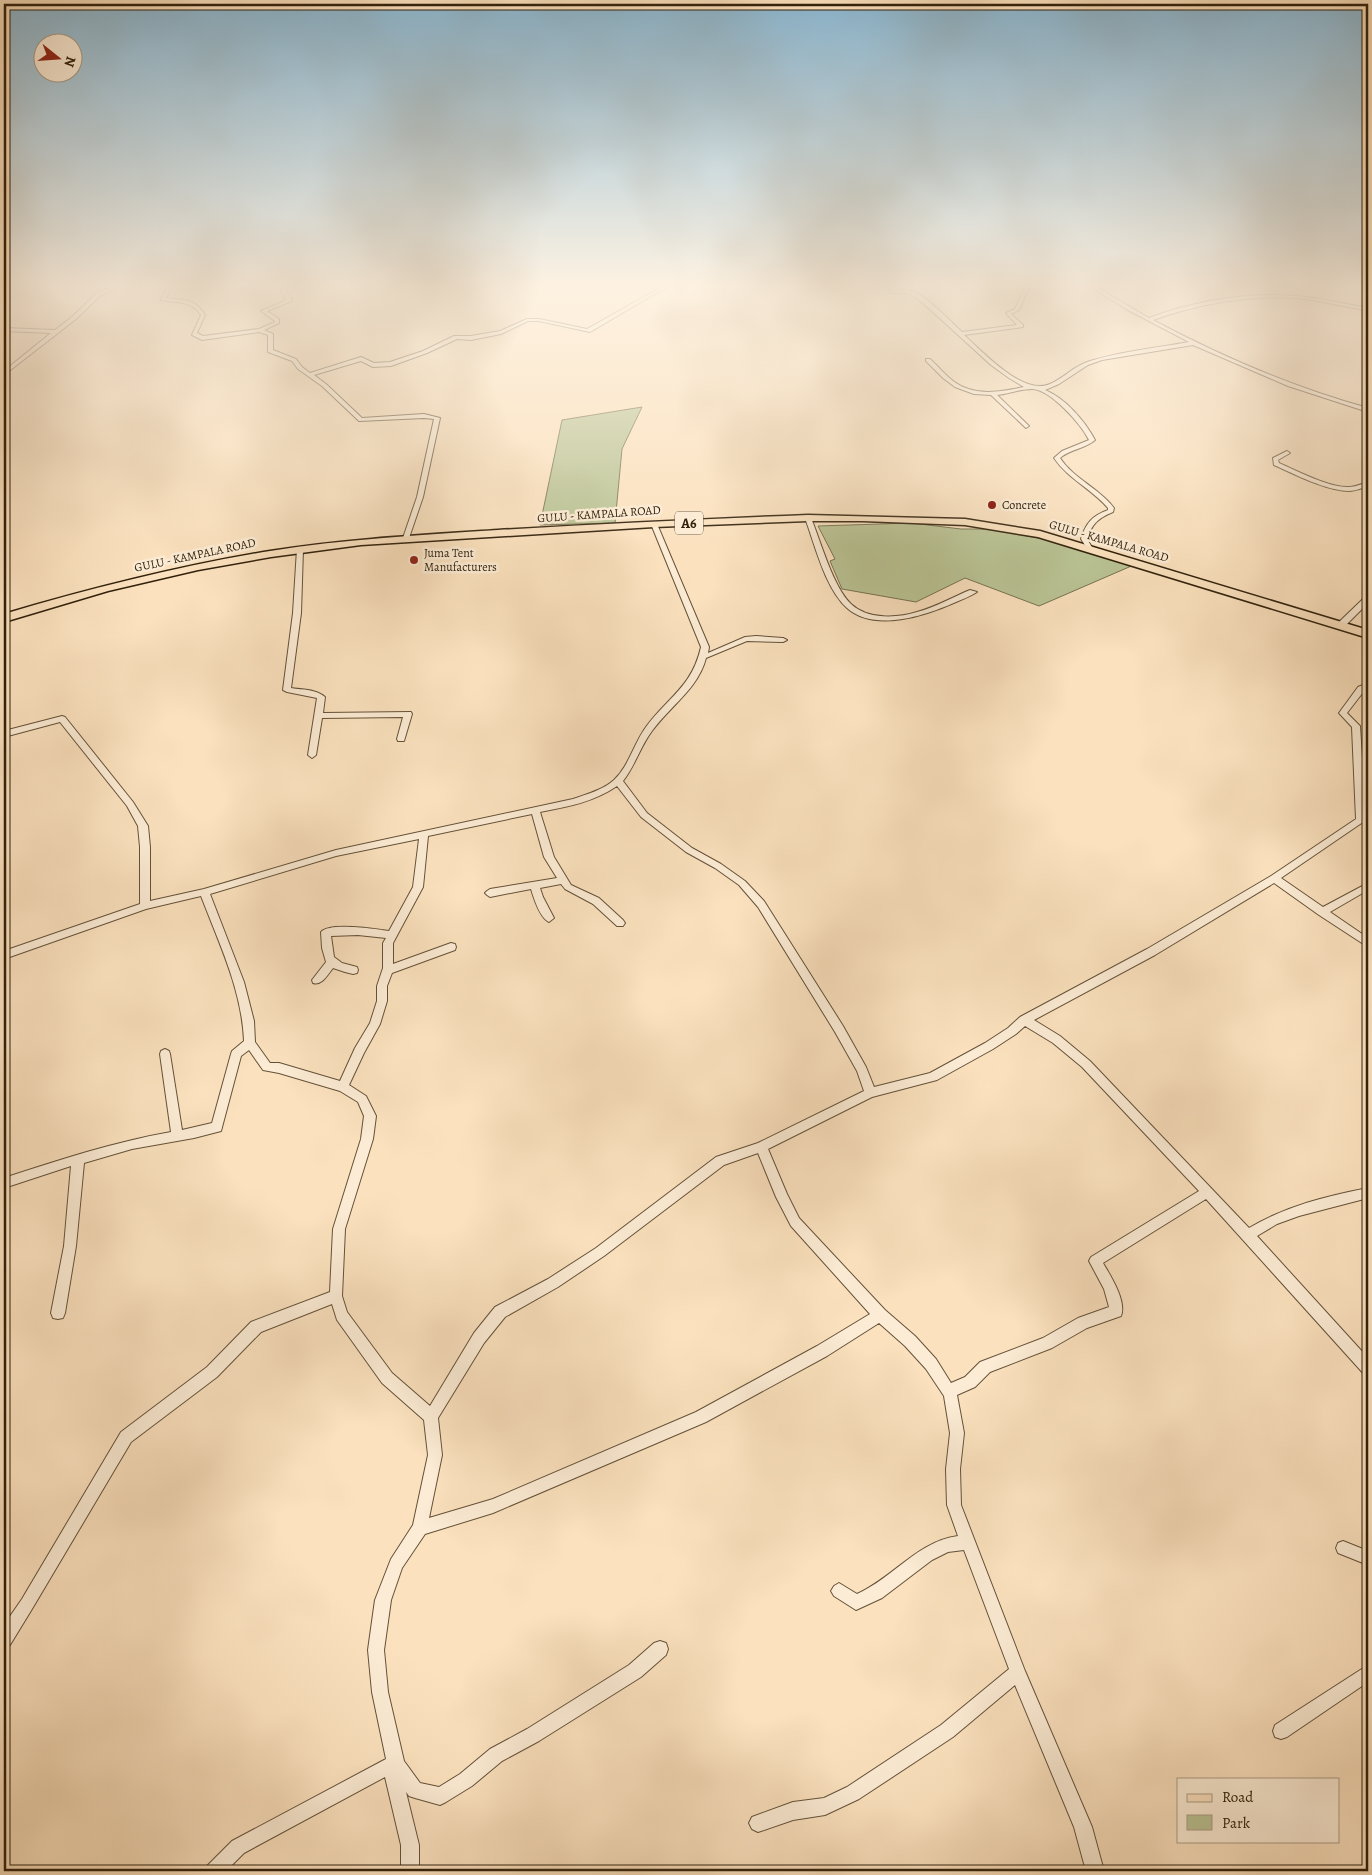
<svg xmlns="http://www.w3.org/2000/svg" width="1372" height="1875" viewBox="0 0 1372 1875" font-family="Alegreya,serif">
  <style>
    .green { fill: #bac495; stroke: #767250 }
    .lines { fill: none; stroke-linecap: round; stroke-linejoin: round }
    .minor-casing { stroke: #645138; stroke-width: 2 }
    .primary-casing { stroke: #31210c; stroke-width: 3 }
    .minor { fill: #fcecd5; fill-rule: evenodd }
    .primary { fill: #fbe1be; fill-rule: evenodd }
    .poi-dot { fill: #8f2418; stroke: #fcecd5; stroke-width: 2 }
    .labels { text-anchor: middle; dominant-baseline: central; stroke-width: 5; stroke-linejoin: round; paint-order: stroke }
    .far-poi-label { font-size: 12px; fill: #31210c; stroke: #fcecd5; text-anchor: start }
    .far-street-label { font-size: 12px; fill: #31210c; stroke: #fcecd5 }
    .shield { fill: #fcecd5; stroke: #6e5e48; stroke-width: 1 }
    .shield-label { font-size: 14px; font-weight: bold; fill: #31210c }
  </style>
  <rect width="100%" height="100%" fill="#fbe1be"/>
  <filter id="stains"><feTurbulence type="fractalNoise" baseFrequency=".004" numOctaves="4"/><feColorMatrix values="0 0 0 0 .2 0 0 0 0 .09 0 0 0 0 .02 0 0 0 .5 -.17"/></filter>
  <radialGradient id="worn" r=".72"><stop offset=".6" stop-color="#630" stop-opacity="0"/><stop offset="1" stop-color="#630" stop-opacity=".3"/></radialGradient>
  <g class="green">
    <polygon points="642,407 622,449 615,523 540,525 562,420"/>
    <polygon points="911,523 961,529 990,529 1054,541 1136,564 1039,606 965,578 916,602 842,589 830,561 835,559 818,526"/>
  </g>
  <g class="lines">
    <defs>
      <g id="minor">
        <polygon points="25,285 30,285 4,303 4,300"/>
        <polygon points="116,285 122,285 100,296 76,319 4,375 4,371 51,333 4,331 4,328 55,330 72,317 96,294"/>
        <path d="M168 285H172L166 298C184 301 194 297 205 315L197 333 203 336 259 329 275 322V321L261 311 287 300 281 292 283 285H287L285 292 290 295 292 301 267 311 279 319V323L264 330 273 334V350L296 359 302 367 310 373 361 357 374 363 390 362 423 351 454 336H471L500 331 527 319H539L587 329 665 285H670L590 332 539 321H528L501 334 471 340 457 339 427 353 391 366 373 367 361 361 314 375 326 384 362 418 424 414 440 418 423 497 409 538 406 540 403 538 417 497 434 419 424 418 359 421 322 386 298 369 292 361 268 352V335L259 332 202 340 192 335 201 315C191 300 177 303 161 300Z"/>
        <polygon points="528,285 533,285 529,289 525,289"/>
        <path d="M886 285H890L894 291C900 291 906 289 911 291 927 296 949 320 962 332L1017 325 1006 313 1015 309 1026 285H1030L1019 310 1011 314 1023 325V327L964 335C983 352 1023 396 1050 384 1064 378 1075 365 1090 361 1122 351 1156 348 1189 342L1126 309 1088 285H1093L1149 318C1195 301 1247 292 1296 296 1321 298 1344 304 1368 308V310C1344 307 1320 300 1296 298 1248 295 1198 304 1153 320 1222 357 1293 387 1368 408V412L1288 386 1193 345 1102 360 1088 365 1059 384 1045 390C1065 398 1085 421 1095 440 1085 449 1070 449 1060 458 1074 479 1099 488 1114 508L1113 512C1098 518 1092 524 1087 539L1093 549 1088 550 1081 539C1086 523 1092 516 1108 510V508C1092 489 1068 479 1054 458L1062 451 1089 440C1081 424 1050 389 1032 389 1020 389 1008 394 997 395L1028 425 1029 426 1026 428 991 395 974 394 955 387 943 378 926 361V359H930C938 366 944 374 953 381 974 397 1000 392 1024 387L1009 378 991 365 923 303 909 293H891Z"/>
        <path d="M1287 451 1290 453 1278 460 1279 463C1297 471 1330 488 1349 487 1355 487 1362 484 1368 482V486C1362 488 1355 491 1349 491 1327 491 1294 474 1274 465L1273 458Z"/>
        <path d="M806 517 811 518C821 542 833 587 851 604 868 620 898 618 917 612 936 607 953 597 970 590L977 592C971 596 963 599 956 602 927 615 875 633 847 608 825 588 815 545 805 518Z"/>
        <path d="M654 522 657 524 709 647 708 653 745 637 756 636 783 638 787 640 783 642 747 641 706 658C698 689 670 706 652 731 640 747 635 766 623 781L647 813 692 848 721 864 745 881 764 901 843 1026 866 1067 874 1087 930 1073 985 1043 1008 1028 1020 1017 1147 949 1271 876 1356 819 1352 727 1339 713 1358 687 1368 683V688L1364 691 1347 713 1360 726 1366 820 1281 878 1323 907 1368 883V890L1330 912 1368 938V947L1319 915 1274 883 1155 955 1034 1020 1060 1036 1090 1061 1249 1228C1286 1206 1327 1196 1368 1188V1198L1299 1216 1277 1224 1257 1236 1368 1358V1375L1363 1373 1206 1199 1103 1263C1110 1275 1127 1301 1121 1316L1087 1328 1052 1348 990 1372 975 1387 957 1395 964 1433 960 1469 961 1505 1025 1671 1092 1827 1104 1871H1086L1074 1827 1015 1685 953 1737 859 1799 825 1815 793 1820 758 1832 752 1829 749 1823 752 1817 793 1802 824 1798 847 1787 941 1725 1009 1669 964 1550 948 1552 932 1560 882 1598 856 1610 834 1596 831 1591 834 1586 839 1583 857 1594C893 1578 918 1541 958 1536L947 1505 946 1469 950 1433 944 1396 926 1369 905 1346 879 1323 827 1356 706 1422 493 1513 425 1534 402 1568 391 1600 384 1650 388 1692 404 1761 420 1783 439 1787 460 1774 490 1749 527 1729 629 1665 654 1643 660 1641 666 1643 668 1649 666 1655 641 1677 539 1741 502 1761 472 1786 446 1802 440 1805 415 1798 409 1796 406 1792 419 1845V1871H401V1845L385 1777 244 1853 226 1871H205L208 1865 232 1841 386 1759 372 1692 368 1650 375 1600 391 1559 413 1525 428 1455 424 1420 382 1383 337 1320 332 1304 261 1332 217 1377 131 1442 32 1609 10 1645 4 1647V1625L22 1599 121 1432 207 1367 251 1322 330 1292 333 1229 361 1139 364 1116 358 1102 340 1091 279 1073 263 1070 249 1050 241 1056 221 1131 194 1138 132 1149 84 1163 76 1246 65 1313 63 1318 58 1319 53 1318 51 1313 64 1246 71 1166 4 1188V1178C59 1160 114 1142 171 1132L160 1054 161 1051 165 1049 169 1051 170 1054 182 1130 212 1123 231 1054 232 1051 244 1041C242 990 219 943 201 896L146 909 4 959V951L140 904V847L138 826 127 806 60 722 4 737V731L62 716 65 717 133 802 148 826 150 847V901L204 889 336 850 573 799C587 794 603 790 614 780 629 766 634 743 646 727 668 697 692 687 701 647L651 524ZM617 786 641 817 686 852 715 868 739 885 758 907 835 1032 857 1071 864 1091 758 1143 716 1157 596 1248 548 1279 495 1307 474 1333 430 1406 392 1373 347 1312 342 1296 345 1229 373 1139 376 1116 366 1096 349 1085 364 1053 380 1024 387 1001V986L392 973 455 950 456 947 455 944 451 943 393 964V943L423 887 428 836 532 814 544 857 557 878 490 889 487 891 485 893 487 895 490 897 531 889C534 899 540 918 549 922L554 918 543 897 540 888 561 884 565 889 593 904 617 926H623L625 923 623 920 599 898 571 885 554 857 540 812C567 807 594 802 617 786ZM419 839 413 887 389 931C376 929 329 922 321 932L322 948 326 962 312 980 313 983C322 986 328 974 333 968L345 972 353 974 357 973 358 970 357 967 342 963 334 957 331 936 358 935 386 938 383 943V968L377 986V1001L370 1023 355 1048 340 1081 279 1063H270L255 1042 254 1021 244 982 210 894 336 856ZM1025 1026 1053 1043 1082 1067 1199 1191 1091 1257 1089 1261 1104 1289 1109 1307 1078 1318 1043 1338 980 1362 965 1377 951 1383 936 1359 915 1336 885 1310 799 1218 787 1194 768 1149 872 1097 937 1080 993 1049 1016 1034ZM758 1153 776 1197 791 1226 870 1314 817 1346 696 1412 493 1499 429 1518 442 1455 438 1418 484 1343 505 1317 558 1287 604 1256 724 1165Z"/>
        <path d="M300 547 303 549 301 613 291 688C303 690 316 689 325 697L323 713 411 712 412 714 404 741H398L397 739 403 717 322 718 316 755 312 758 308 755 317 698 287 692 283 690 293 613 297 549Z"/>
        <polygon points="1365,597 1368,597 1368,603 1344,627 1338,627 1338,623"/>
        <polygon points="1343,1541 1368,1551 1368,1565 1338,1553 1336,1548 1338,1543"/>
        <polygon points="1368,1665 1368,1682 1287,1737 1281,1739 1275,1737 1273,1731 1275,1725"/>
      </g>
      <path id="primary" d="M808 515 965 519 1040 531 1368 630V638L1038 537 965 525 863 521H808L654 527 361 545 271 557 198 570 108 591 4 622V614C92 588 179 566 270 551 345 539 421 535 498 530 601 524 704 519 808 515Z"/>
    </defs>
    <use href="#minor" class="minor-casing"/>
    <use href="#primary" class="primary-casing"/>
    <use href="#minor" class="minor"/>
    <use href="#primary" class="primary"/>
  </g>
  <linearGradient id="sky" x2="0" y2="1"><stop stop-color="#8bb8d3"/><stop offset="0.52" stop-color="#fdf2e2"/><stop offset="1" stop-color="#fdf2e2" stop-opacity="0"/></linearGradient>
  <rect width="1372" height="548" fill="url(#sky)"/>
  <g class="poi-dot">
    <circle cx="992" cy="505" r="5"/>
    <circle cx="414" cy="560" r="5"/>
  </g>
  <g class="labels">
    <g class="far-poi-label">
      <text x="1002" y="505">Concrete</text>
      <text x="424" y="553">Juma Tent<tspan x="424" dy="14">Manufacturers</tspan></text>
    </g>
    <g class="far-street-label">
      <text transform="translate(599 514) rotate(-4)">GULU - KAMPALA ROAD</text>
      <text transform="translate(1109 541) rotate(16)">GULU - KAMPALA ROAD</text>
      <text transform="translate(195 555) rotate(-12)">GULU - KAMPALA ROAD</text>
    </g>
    <rect class="shield" x="675" y="511.5" width="28" height="23" rx="4"/>
    <g class="shield-label">
      <text x="689" y="523">A6</text>
    </g>
  </g>
  <rect width="1372" height="1875" fill="none" stroke="#fbe1be" stroke-width="20"/>
  <rect x="5" y="5" width="1362" height="1865" fill="none" stroke="#31210c" stroke-width="2.5"/>
  <rect x="10" y="10" width="1352" height="1855" fill="none" stroke="#31210c"/>
  <rect x="1177" y="1778" width="162" height="65" fill="#fcecd5" stroke="#ab9b85"/>
  <rect x="1187" y="1794" width="25" height="8" fill="#fbe1be" stroke="#ab9b85"/>
  <text x="1222" y="1802" font-size="15" fill="#31210c">Road</text>
  <rect x="1187" y="1815" width="25" height="15" fill="#bac495" stroke="#ab9b85"/>
  <text x="1222" y="1828" font-size="15" fill="#31210c">Park</text>
  <g transform="translate(58 58) rotate(107)"><circle r="24" fill="#fcecd5" stroke="#ab9b85"/>
  <path d="M0-4L9 19L0 12L-9 19Z" fill="#8f2418"/>
  <text y="-8" font-size="14" font-weight="bold" text-anchor="middle" fill="#31210c">N</text>
  </g>
  <rect width="100%" height="100%" filter="url(#stains)"/>
  <rect width="100%" height="100%" fill="url(#worn)"/>
</svg>
